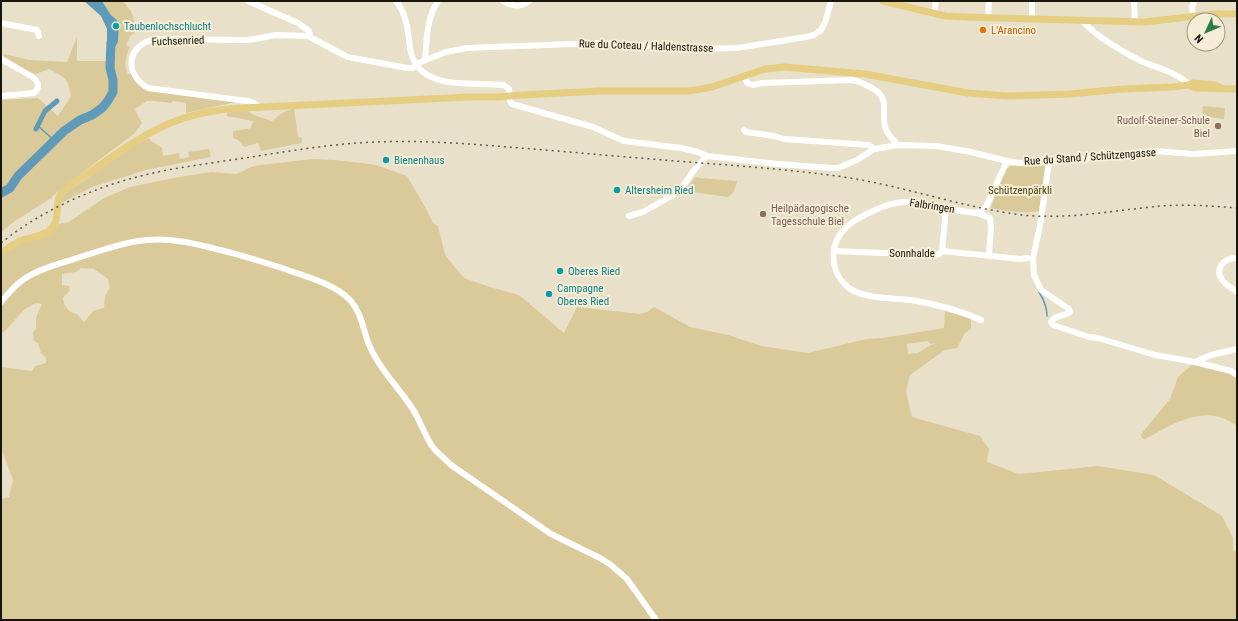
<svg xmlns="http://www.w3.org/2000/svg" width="1238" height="621" viewBox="0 0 1238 621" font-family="'Roboto Condensed',sans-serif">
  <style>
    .green { fill: #daca99; fill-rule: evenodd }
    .water { fill: #5f9bb8 }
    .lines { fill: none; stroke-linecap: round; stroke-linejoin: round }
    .stream { stroke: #5f9bb8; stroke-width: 1.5 }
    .canal { stroke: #5f9bb8; stroke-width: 5 }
    .river { stroke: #5f9bb8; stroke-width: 9 }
    .minor { stroke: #fff; stroke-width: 6 }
    .major { stroke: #e5cd82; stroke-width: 7 }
    .rail { stroke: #5d594c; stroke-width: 1.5; stroke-dasharray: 2 4; stroke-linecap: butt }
    .culture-dot { fill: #0f9aa8; stroke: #f5edd6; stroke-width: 1.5 }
    .food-dot { fill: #e8710a; stroke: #f5edd6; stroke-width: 1.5 }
    .education-dot { fill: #8d6e63; stroke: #f5edd6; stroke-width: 1.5 }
    .labels { text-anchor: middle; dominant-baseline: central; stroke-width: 4; stroke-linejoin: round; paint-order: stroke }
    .culture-label { font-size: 11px; fill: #0d838f; stroke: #f5edd6; text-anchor: start }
    .food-label { font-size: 11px; fill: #c56008; stroke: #f5edd6; text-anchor: start }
    .street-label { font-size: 11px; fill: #18150d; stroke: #f5edd6 }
    .education-label { font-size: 11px; fill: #785e54; stroke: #f5edd6; text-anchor: end }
    .park-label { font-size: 11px; fill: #514418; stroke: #f5edd6 }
  </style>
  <rect width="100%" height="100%" fill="#e8e0c9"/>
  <g class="green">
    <path d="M102 1H123C134 14 135 17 134 34L131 35 126 45 130 47C125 56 124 66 128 74H131L139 85 148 88 206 99 236 102 186 113V103L173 101 171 103 154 101H147L135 109 137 114 142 123 135 133 58 191 51 198 15 221 1 232V100L38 98 58 116 71 96C68 77 65 78 49 69L34 75 4 56V54L29 60 67 62 77 37V61H107L118 42 119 22 111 15Z"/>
    <polygon points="1203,106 1225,108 1224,119 1202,116"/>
    <path d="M294 108 298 137 302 138V143L261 151 258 143 244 147 238 140 233 138V132C237 129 245 130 251 128L253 121 227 116V113L246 110 256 116 272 121 282 113Z"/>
    <polygon points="149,138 151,141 162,148 163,156 179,153 180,159 189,157 188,152 209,149 211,157 146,170 92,187 61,203 63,197 67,192 132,147"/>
    <path d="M314 159 334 160 361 163 376 165 407 176 429 214 433 223 438 226 445 255 464 278 490 287 519 295 564 333 577 307 640 314 647 312 654 307 690 327 728 335 761 346 808 353 866 339 883 338 944 328 945 311 971 319V329L965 333 957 348 945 350 910 375 906 391 912 417 980 436 989 449 987 462 1019 474 1098 466 1154 475 1219 514 1222 516 1233 538V550L1237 552V620H1V499L9 497 13 480 2 450 1 367 32 371 35 366 46 363V358L41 353 38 343 34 341 33 333 36 329V318L42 304 36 303 25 309 3 333 1 331V253L54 225 69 222 104 198 130 187 174 178 211 172 237 174 251 167 260 165ZM81 268 94 269 108 279 110 288 105 296 104 308 93 311 84 322 78 315 69 311 64 304 63 298 70 290 69 286 62 285V274L76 272ZM928 341 930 344 936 343 929 346 918 353 908 354 907 344Z"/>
    <path d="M1011 166H1045L1039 211C1023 214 1007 211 991 208L1003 171Z"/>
    <polygon points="695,177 700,178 737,181 734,192 728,197 685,191"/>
    <path d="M1195 362 1237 375V426C1233 423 1228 420 1223 418 1196 408 1168 427 1145 439H1143L1141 436 1142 433 1170 399 1178 377Z"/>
  </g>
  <polygon class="water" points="84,1 102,1 111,15 119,22 118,42 107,61 107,29 101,16"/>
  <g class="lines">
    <g class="stream">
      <polyline points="38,126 55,141"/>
      <path d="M1039 292C1044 300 1047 307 1047 316"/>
    </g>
    <polyline class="canal" points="36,129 45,111 57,101"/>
    <polyline class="river" points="1,193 10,188 18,176 64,131 80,120 92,115 102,108 107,102 113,92 113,80 110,68 111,42"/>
    <g class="minor">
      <polyline points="248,1 298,23 309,31 310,36"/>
      <path d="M396 1C407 15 408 31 410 48 417 93 472 81 504 85L509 89 510 101 512 104 593 127 624 141 681 148 698 152 707 156 778 164 832 168H838L857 160 874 149 898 145 936 146 971 152 1007 161 1019 163 1064 161 1143 152 1155 151 1193 154 1237 151"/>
      <path d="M503 1C511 6 521 8 529 1"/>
      <polyline points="1134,1 1135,22"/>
      <polyline points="934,14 936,1"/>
      <polyline points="1193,16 1192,7 1194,1"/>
      <polyline points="988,18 989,1"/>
      <polyline points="1032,19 1032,1"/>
      <path d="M1082 21C1096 36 1124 53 1143 62 1159 68 1178 73 1189 85"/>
      <polyline points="1,23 37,30 39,36"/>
      <path d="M1 59 33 77C39 83 40 88 34 93L1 96"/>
      <path d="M425 60C427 40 426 19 438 1"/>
      <polyline points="416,64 446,52 467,48 599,43 694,49 737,48 806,37 814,35 821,30 825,23 831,1"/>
      <path d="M744 76 747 83 753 85 762 83 850 80C857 80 862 83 868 86 894 98 879 111 886 130 888 135 894 140 898 145"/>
      <path d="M259 107 254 103 247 101 148 88C123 74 127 44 156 39L247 40 255 39 276 35 308 36 340 53 348 57 407 68H412L417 66"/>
      <polyline points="744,130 746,132 774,136 784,139 869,145 874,149"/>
      <path d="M1049 162 1040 226 1033 258 1034 275 1041 290 1069 309 1070 312C1064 317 1055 314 1051 322L1053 325 1089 337 1098 338 1155 355 1195 362 1231 371 1237 375"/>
      <polyline points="977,213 990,218 991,227 989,255"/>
      <polyline points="629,216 643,212 673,195 683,186 694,170 707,156"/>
      <polyline points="834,251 934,255 939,254 942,251 1021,259 1028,258"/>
      <polyline points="942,251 946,208"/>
      <path d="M1237 258C1223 258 1213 270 1224 282 1227 286 1233 289 1237 292"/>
      <path d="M1 302C8 294 15 285 24 279 40 268 60 264 77 258 100 251 123 242 147 240 171 238 193 243 216 249 238 254 260 261 282 268 304 276 333 283 350 300 363 314 363 333 371 349 381 371 399 388 412 408 420 420 424 434 432 446 437 453 445 459 451 465L551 534 600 558 611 565 627 579 656 620"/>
      <path d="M981 320C959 310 935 304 911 300 893 298 864 299 849 288 837 279 832 265 834 250 836 235 847 225 859 218 871 212 883 205 896 203 912 200 928 205 944 208 955 210 966 212 977 213L986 207 1007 161"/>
      <polyline points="1195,362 1211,355 1237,349"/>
    </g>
    <g class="major">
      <polyline points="883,1 945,16 966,17 1144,22 1215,14 1237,14"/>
      <polyline points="1189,85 1195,88 1237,89"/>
      <path d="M1 253C7 249 13 244 20 241 31 237 48 236 54 225 60 215 54 202 62 192 74 182 87 174 100 165 149 130 182 111 243 108L469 97H497L522 95 601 91H689L712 87 765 69 785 67 865 74 968 93 1007 96 1070 94 1123 89 1173 87 1189 85 1193 83 1215 85 1221 88"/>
    </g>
    <path class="rail" d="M1 243C43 209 97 186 149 174 174 168 199 165 224 161 274 154 324 144 375 142 423 140 472 144 520 148 560 151 600 155 640 158 706 164 771 167 836 176 899 184 959 207 1022 215 1069 220 1115 210 1161 206 1186 204 1212 206 1237 208"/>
  </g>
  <g class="culture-dot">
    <circle cx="116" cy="26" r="4"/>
    <circle cx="386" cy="160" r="4"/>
    <circle cx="617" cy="190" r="4"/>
    <circle cx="560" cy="271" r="4"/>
    <circle cx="549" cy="294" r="4"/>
  </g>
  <circle class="food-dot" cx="983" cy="30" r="4"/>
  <g class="education-dot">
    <circle cx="1218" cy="126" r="4"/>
    <circle cx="763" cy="214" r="4"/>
  </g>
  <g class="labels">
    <g class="culture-label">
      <text x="124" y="26">Taubenlochschlucht</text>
      <text x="394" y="160">Bienenhaus</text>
      <text x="625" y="190">Altersheim Ried</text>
      <text x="568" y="271">Oberes Ried</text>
      <text x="557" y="288">Campagne<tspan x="557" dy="13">Oberes Ried</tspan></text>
    </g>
    <g class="food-label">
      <text x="991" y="30">L'Arancino</text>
    </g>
    <g class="street-label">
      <text transform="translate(178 41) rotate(-2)">Fuchsenried</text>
      <text transform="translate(646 46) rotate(2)">Rue du Coteau / Haldenstrasse</text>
      <text transform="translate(1090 157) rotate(-4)">Rue du Stand / Schützengasse</text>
      <text transform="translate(932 206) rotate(9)">Falbringen</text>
      <text x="912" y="253">Sonnhalde</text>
    </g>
    <g class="education-label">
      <text x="1210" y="120">Rudolf-Steiner-Schule<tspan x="1210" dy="13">Biel</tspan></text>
      <text x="771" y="208" text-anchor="start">Heilpädagogische<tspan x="771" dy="13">Tagesschule Biel</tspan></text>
    </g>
    <g class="park-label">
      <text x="1020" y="190">Schützenpärkli</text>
    </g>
  </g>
  <rect width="1238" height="621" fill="none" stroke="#18150d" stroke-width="4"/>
  <g transform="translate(1206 32) rotate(226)"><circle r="19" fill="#f5edd6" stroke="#9d9786"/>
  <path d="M0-3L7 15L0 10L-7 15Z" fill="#2f7c4b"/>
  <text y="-6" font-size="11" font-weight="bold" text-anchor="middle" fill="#18150d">N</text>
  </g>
</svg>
